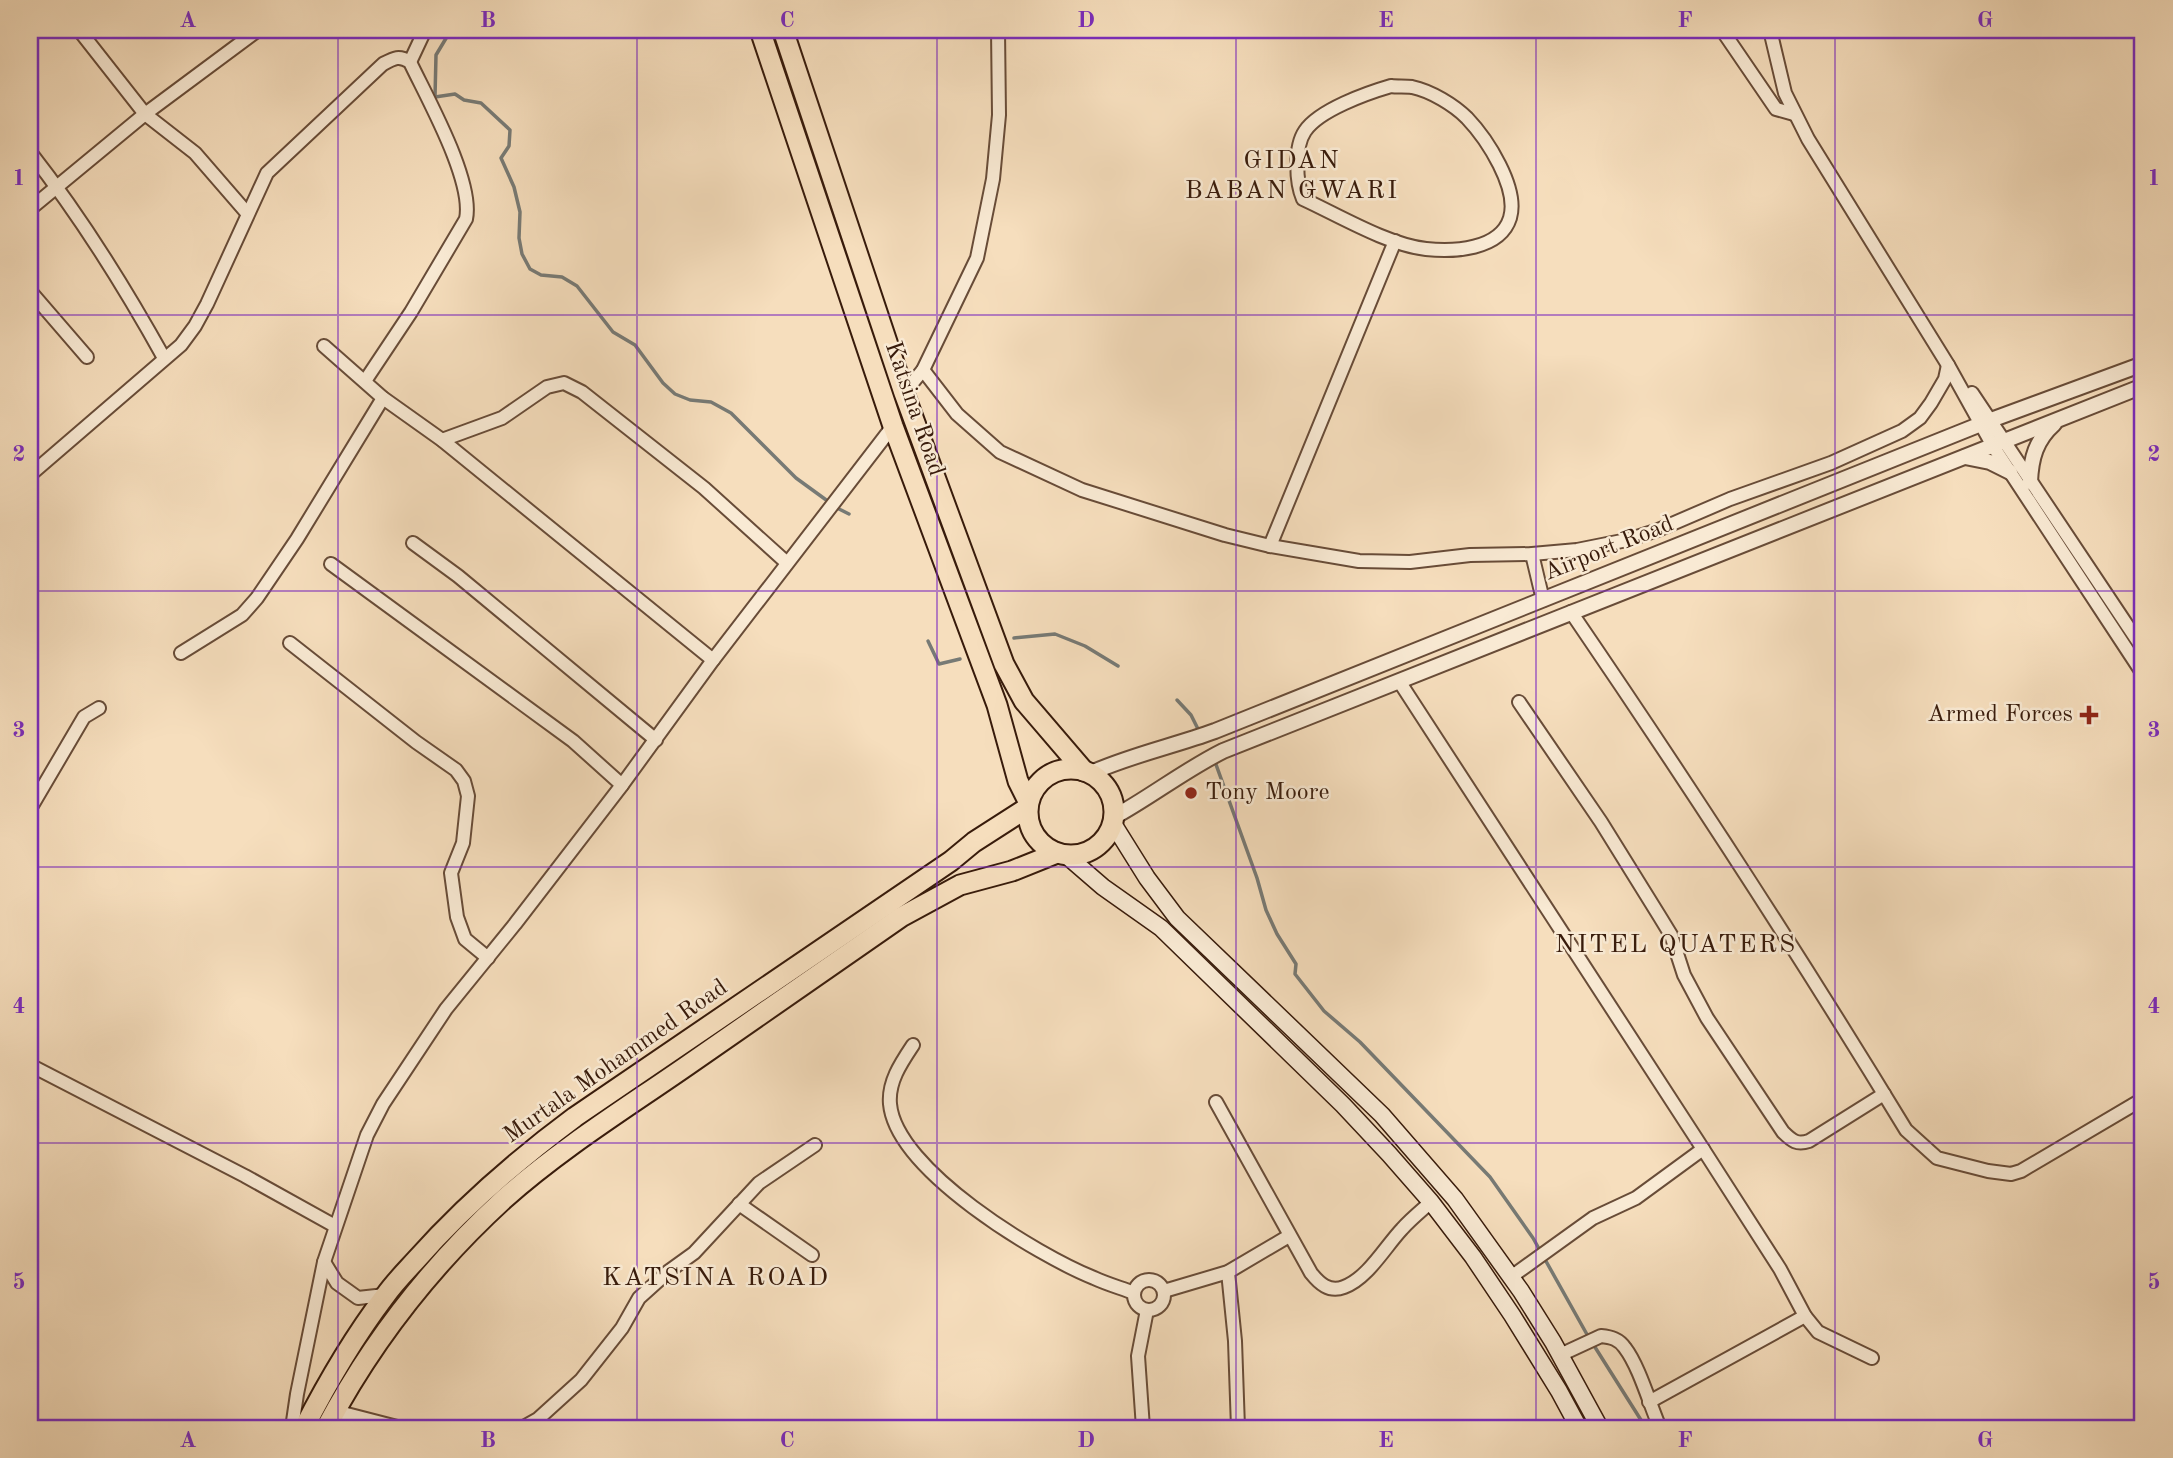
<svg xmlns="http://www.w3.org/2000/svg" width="2173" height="1458" viewBox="0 0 2173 1458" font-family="'Old Standard TT',serif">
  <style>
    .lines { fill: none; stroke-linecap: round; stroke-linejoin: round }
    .stream { stroke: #777a75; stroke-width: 3.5 }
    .minor-casing { stroke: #684c38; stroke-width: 16 }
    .tertiary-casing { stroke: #684c38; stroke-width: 18 }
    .secondary-casing { stroke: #381b0b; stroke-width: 19 }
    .trunk-casing { stroke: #381b0b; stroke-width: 23 }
    .minor { stroke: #f9ead4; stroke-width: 12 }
    .tertiary { stroke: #f9ead4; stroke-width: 14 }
    .secondary { stroke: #f9ead4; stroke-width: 16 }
    .trunk { stroke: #f6debd; stroke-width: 19 }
    .grid { fill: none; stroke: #7b2cbf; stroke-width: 2; stroke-opacity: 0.55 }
    .poi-dot { fill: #8f2418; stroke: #f9ead4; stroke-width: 2.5 }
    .labels { text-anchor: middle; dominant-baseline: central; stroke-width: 5; stroke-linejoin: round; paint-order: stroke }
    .street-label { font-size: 24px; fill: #381b0b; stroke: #f9ead4 }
    .poi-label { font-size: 24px; fill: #381b0b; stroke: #f9ead4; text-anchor: end }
    .neighbourhood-label { font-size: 26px; letter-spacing: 2px; fill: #381b0b; stroke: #f9ead4 }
    .neatline { fill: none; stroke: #7b2cbf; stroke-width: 2.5 }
    .grid-label { font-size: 23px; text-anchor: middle; font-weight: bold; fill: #7b2cbf }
  </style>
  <rect width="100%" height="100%" fill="#f6debd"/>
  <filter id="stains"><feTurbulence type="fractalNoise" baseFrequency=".00286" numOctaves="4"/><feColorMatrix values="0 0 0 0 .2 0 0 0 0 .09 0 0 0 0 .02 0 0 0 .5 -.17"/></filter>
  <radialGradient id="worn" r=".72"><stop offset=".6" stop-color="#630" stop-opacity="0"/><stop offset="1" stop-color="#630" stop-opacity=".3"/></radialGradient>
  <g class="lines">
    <g class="stream">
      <polyline points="451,30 436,55 435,97 455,94 464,100 481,103 510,130 509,146 501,158 514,187 520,212 519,238 522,254 530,269 541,275 562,277 577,286 613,332 635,345 663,383 675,394 690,400 711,402 731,413 796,478 829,502"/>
      <polyline points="835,507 849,514"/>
      <polyline points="1014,638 1055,634 1085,646 1118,666"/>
      <polyline points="928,641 939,664 960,659"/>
      <polyline points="1177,700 1191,715 1199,731"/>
      <polyline points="1214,759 1257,878 1266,910 1277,934 1296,964 1295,974 1324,1011 1360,1042 1490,1177 1533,1238 1589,1338"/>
      <polyline points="1593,1344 1646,1428"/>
    </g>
    <defs>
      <g id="minor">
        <polyline points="79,30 145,114 195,153 247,213"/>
        <polyline points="1722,30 1776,109 1794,114"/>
        <polyline points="1770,30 1785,93 1808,139 1948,365 1993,446 2143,674"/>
        <polyline points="410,62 425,30"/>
        <path d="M1391 86C1397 87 1405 86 1412 87 1431 91 1454 105 1467 118 1487 139 1519 188 1510 218 1500 250 1453 252 1426 249 1388 245 1338 215 1303 199 1296 183 1294 147 1305 131 1319 110 1367 93 1391 86Z"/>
        <path d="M30 152C81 217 124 286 164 358"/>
        <polyline points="30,209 145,114 258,30"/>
        <polyline points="30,291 87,357"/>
        <polyline points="324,346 383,398 442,440 713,660"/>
        <polyline points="923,370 957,414 1000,452 1082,490 1225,535 1270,546 1359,561 1410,562 1470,555 1532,554 1577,550 1627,540 1658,530 1730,499 1831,463 1902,431 1920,418 1931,403 1945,379 1948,365"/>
        <polyline points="904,393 923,370 977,258 993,179 999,115 998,30"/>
        <polyline points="1972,393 2143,649"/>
        <polyline points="442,440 502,418 547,387 564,383 582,392 704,488 787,563"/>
        <path d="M30 475 181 345 195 326 207 304 267 173 383 64C394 58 399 55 410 62 427 98 474 181 466 219L411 312 365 381"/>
        <polyline points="413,543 458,576 656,740"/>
        <polyline points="1270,546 1395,241"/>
        <polyline points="1532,554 1543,600"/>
        <polyline points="331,564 573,741 622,785"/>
        <path d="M1571 612C1687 782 1799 954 1906 1130L1937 1158 1988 1171 2011 1174 2021 1171 2143 1099"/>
        <polyline points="290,643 416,742 456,770 464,781 468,796 463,843 451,873 457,917 465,939 488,958"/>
        <polyline points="181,653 242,615 257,598 297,539 383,398"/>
        <polyline points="1399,681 1703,1149 1780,1269 1805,1316 1818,1332 1872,1358"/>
        <path d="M1519 702 1601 822 1660 917 1671 935 1684 975 1707 1018 1783 1132C1792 1141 1797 1145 1809 1141L1884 1094"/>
        <polyline points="30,809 84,717 99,708"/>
        <path d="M913 1045C901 1063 888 1082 890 1104 896 1170 1037 1255 1094 1278 1107 1284 1121 1288 1134 1293"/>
        <polyline points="30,1065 245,1176 335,1226"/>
        <path d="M1216 1102 1311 1273C1319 1283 1329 1293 1344 1287 1368 1278 1385 1247 1402 1229 1411 1219 1421 1211 1431 1202"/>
        <polyline points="739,1204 812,1255"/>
        <polyline points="324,1262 337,1283 358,1298 385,1295"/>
        <polyline points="1228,1272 1235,1341 1238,1428"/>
        <polyline points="1511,1277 1593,1218 1636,1198 1703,1149"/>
        <circle cx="1149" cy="1295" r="15"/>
        <polyline points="1164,1291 1228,1272 1289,1236"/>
        <path d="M1560 1355 1601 1336C1611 1337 1619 1339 1625 1348 1639 1366 1650 1405 1660 1428"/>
        <polyline points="1649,1402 1805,1316"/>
        <polyline points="335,1411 401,1428"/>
        <polyline points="292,1428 297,1394 324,1262 367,1135 383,1104 446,1009 515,924 622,785 713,660 893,426"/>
        <polyline points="522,1428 538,1419 581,1380 622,1328 639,1298 669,1271 694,1253 759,1183 815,1145"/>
        <polyline points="1143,1428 1138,1356 1147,1310"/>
        <polyline points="1721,1428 1722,1427"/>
      </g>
      <g id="tertiary">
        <polyline points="1965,457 1990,462 2010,472"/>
        <path d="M2030 482C2031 458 2036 440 2054 424"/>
        <path d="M1091 773C1131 755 1174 746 1215 731L1991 420 2143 364"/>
        <path d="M1114 817C1152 796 1185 770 1223 751L2143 386"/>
      </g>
      <g id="secondary">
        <polyline points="1112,822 1147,878 1177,918 1382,1115 1455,1199 1521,1291 1553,1342 1600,1428"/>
        <polyline points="1066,855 1103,887 1161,928 1343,1105 1389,1154 1431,1202 1473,1257 1512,1315 1559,1391 1579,1428"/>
      </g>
      <g id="trunk">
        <polyline points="760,30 893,426 997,705 1018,781 1028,801"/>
        <polyline points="783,30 904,393 1004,664 1024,701 1084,771"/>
        <circle cx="1071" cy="812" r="43"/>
        <path d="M304 1428C327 1383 354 1337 385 1296 394 1283 406 1271 416 1260 464 1206 517 1160 575 1117L951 861 974 842 1027 808"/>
        <path d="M326 1428C371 1343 433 1264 504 1199 560 1149 626 1108 688 1065 759 1016 830 966 901 917L960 885 1012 871 1057 853"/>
      </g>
    </defs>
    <use href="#minor" class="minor-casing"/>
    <use href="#tertiary" class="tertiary-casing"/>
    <use href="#secondary" class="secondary-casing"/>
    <use href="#trunk" class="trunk-casing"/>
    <use href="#minor" class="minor"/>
    <use href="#tertiary" class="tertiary"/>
    <use href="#secondary" class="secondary"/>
    <use href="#trunk" class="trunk"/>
  </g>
  <path class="grid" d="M338 30V1428M637 30V1428M937 30V1428M1236 30V1428M1536 30V1428M1835 30V1428M30 315H2143M30 591H2143M30 867H2143M30 1143H2143"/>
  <g class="poi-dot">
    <path d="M2085.5 704.5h7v7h7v7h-7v7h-7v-7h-7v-7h7z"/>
    <circle cx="1191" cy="793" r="7"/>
  </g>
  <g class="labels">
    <g class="street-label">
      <text transform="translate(914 409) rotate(71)">Katsina Road</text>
      <text transform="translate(1609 549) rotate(-22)">Airport Road</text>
      <text transform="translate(616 1062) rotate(-35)">Murtala Mohammed Road</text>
    </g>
    <g class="poi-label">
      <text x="2073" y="715">Armed Forces</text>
      <text x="1205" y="793" text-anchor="start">Tony Moore</text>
    </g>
    <g class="neighbourhood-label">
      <text x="1292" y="161">GIDAN<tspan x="1292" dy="30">BABAN GWARI</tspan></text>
      <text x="1676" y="945">NITEL QUATERS</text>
      <text x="716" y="1278">KATSINA ROAD</text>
    </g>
  </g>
  <rect width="2173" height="1458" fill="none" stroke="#f6debd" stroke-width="77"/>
  <rect x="38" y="38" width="2096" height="1382" class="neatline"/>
  <g class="grid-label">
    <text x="188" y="27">A</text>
    <text x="488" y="27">B</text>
    <text x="787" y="27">C</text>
    <text x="1086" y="27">D</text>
    <text x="1386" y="27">E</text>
    <text x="1685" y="27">F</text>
    <text x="1985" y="27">G</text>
    <text x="19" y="185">1</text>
    <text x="2154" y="185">1</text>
    <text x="19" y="461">2</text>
    <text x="2154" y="461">2</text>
    <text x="19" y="737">3</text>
    <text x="2154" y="737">3</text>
    <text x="19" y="1013">4</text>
    <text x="2154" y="1013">4</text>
    <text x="19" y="1289">5</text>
    <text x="2154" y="1289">5</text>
    <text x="188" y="1447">A</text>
    <text x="488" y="1447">B</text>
    <text x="787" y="1447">C</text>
    <text x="1086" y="1447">D</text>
    <text x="1386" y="1447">E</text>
    <text x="1685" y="1447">F</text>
    <text x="1985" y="1447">G</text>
  </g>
  <rect width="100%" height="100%" filter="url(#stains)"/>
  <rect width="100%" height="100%" fill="url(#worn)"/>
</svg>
